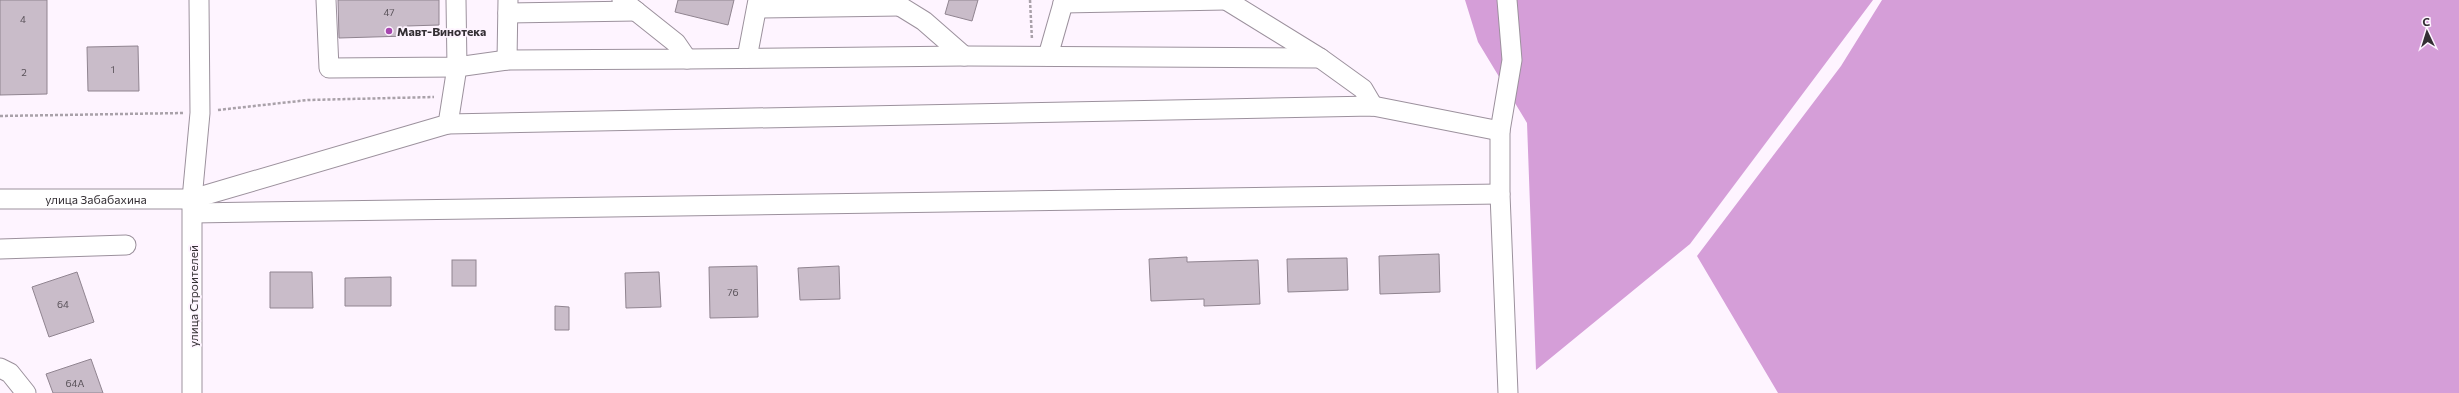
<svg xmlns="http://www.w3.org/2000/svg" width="2459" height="393" viewBox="0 0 2459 393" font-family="Commissioner,sans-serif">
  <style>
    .forest { fill: #d59ed8 }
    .building { fill: #c9bcc9; stroke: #908490 }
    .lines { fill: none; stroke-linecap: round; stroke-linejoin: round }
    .minor-casing { stroke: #9c919d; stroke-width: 21 }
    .path { stroke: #a9a1a9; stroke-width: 2.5; stroke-dasharray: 3 2; stroke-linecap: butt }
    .minor { stroke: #fff; stroke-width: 19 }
    .poi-dot { fill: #a747af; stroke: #fef4ff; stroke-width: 1.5 }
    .labels { text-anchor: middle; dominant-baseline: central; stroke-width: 3.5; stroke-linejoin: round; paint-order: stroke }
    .number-label { font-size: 10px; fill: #595259 }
    .poi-label { font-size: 12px; font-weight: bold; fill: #342f34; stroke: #fef4ff; text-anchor: start }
    .street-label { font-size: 12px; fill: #342f34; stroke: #fef4ff }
  </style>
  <rect width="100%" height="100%" fill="#fef4ff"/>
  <g class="forest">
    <polygon points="1465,0 1873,0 1690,244 1536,370 1527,123 1478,42"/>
    <polygon points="1882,0 2459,0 2459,393 1778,393 1697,256 1841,66"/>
  </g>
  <g class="building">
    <polygon points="0,0 47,0 47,94 0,95"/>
    <polygon points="338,0 439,0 439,25 407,26 407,36 339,38"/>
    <polygon points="678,0 734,0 728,25 675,12"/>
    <polygon points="949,0 978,0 972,21 945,14"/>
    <polygon points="138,46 139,91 88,91 87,47"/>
    <polygon points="1439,254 1440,292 1380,294 1379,256"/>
    <polygon points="1187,257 1187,262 1258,260 1260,304 1204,306 1204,299 1151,301 1149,259"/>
    <polygon points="1347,258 1348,290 1288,292 1287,259"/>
    <rect x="452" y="260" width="24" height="26"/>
    <polygon points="757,266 758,317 710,318 709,267"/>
    <polygon points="839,266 840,299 800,300 798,268"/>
    <polygon points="77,272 94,322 49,337 32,287"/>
    <polygon points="270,272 312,272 313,308 270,308"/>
    <polygon points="659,272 661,307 626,308 625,273"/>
    <polygon points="391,277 391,306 345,306 345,278"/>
    <polygon points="555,306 569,307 569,330 555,330"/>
    <polygon points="91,359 103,393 53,393 46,374"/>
  </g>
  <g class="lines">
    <defs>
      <g id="minor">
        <polyline points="326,0 329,68 457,67 507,60 687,59 676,43 622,0"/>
        <polyline points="890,0 924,21 964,56"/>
        <polyline points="1226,0 1320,58 1363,89 1373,106"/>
        <polyline points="1507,0 1512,60 1500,131 1500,194 1508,393"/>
        <polyline points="1063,3 1226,0"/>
        <polyline points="757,8 900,6"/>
        <polyline points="508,13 636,11"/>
        <polyline points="1048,56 1064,0"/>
        <polyline points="747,58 758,0"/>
        <polyline points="687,59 964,56 1320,58"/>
        <polyline points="507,60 508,0"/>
        <polyline points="448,124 1373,106 1500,131"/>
        <path id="s1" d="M0 199H192L448 124 457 67 456 0"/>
        <polyline points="193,213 1500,194"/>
        <polyline points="0,249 126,245"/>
        <polyline points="0,368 10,373 26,393"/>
        <polyline points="192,393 192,199 200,113 199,0"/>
      </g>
    </defs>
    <use href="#minor" class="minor-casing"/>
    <g class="path">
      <polyline points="1030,0 1032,40"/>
      <polyline points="218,110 308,100 434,97"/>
      <polyline points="0,116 183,113"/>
    </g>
    <use href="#minor" class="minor"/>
  </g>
  <circle class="poi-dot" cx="389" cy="31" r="4"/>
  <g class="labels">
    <g class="number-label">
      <text x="389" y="12">47</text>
      <text x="23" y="19">4</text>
      <text x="113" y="69">1</text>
      <text x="24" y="72">2</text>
      <text x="733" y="292">76</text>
      <text x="63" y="304">64</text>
      <text x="75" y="383">64А</text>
    </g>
    <g class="poi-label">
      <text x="397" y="31">Мавт-Винотека</text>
    </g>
    <g class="street-label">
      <text stroke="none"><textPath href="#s1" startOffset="96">улица Забабахина</textPath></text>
      <text transform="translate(193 296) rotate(-90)">улица Строителей</text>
    </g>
  </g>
  <g transform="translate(2427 32) rotate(356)" stroke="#fef4ff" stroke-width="3" paint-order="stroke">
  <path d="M0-3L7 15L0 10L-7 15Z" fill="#342f34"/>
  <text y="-6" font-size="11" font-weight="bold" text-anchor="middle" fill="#342f34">С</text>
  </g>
</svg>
